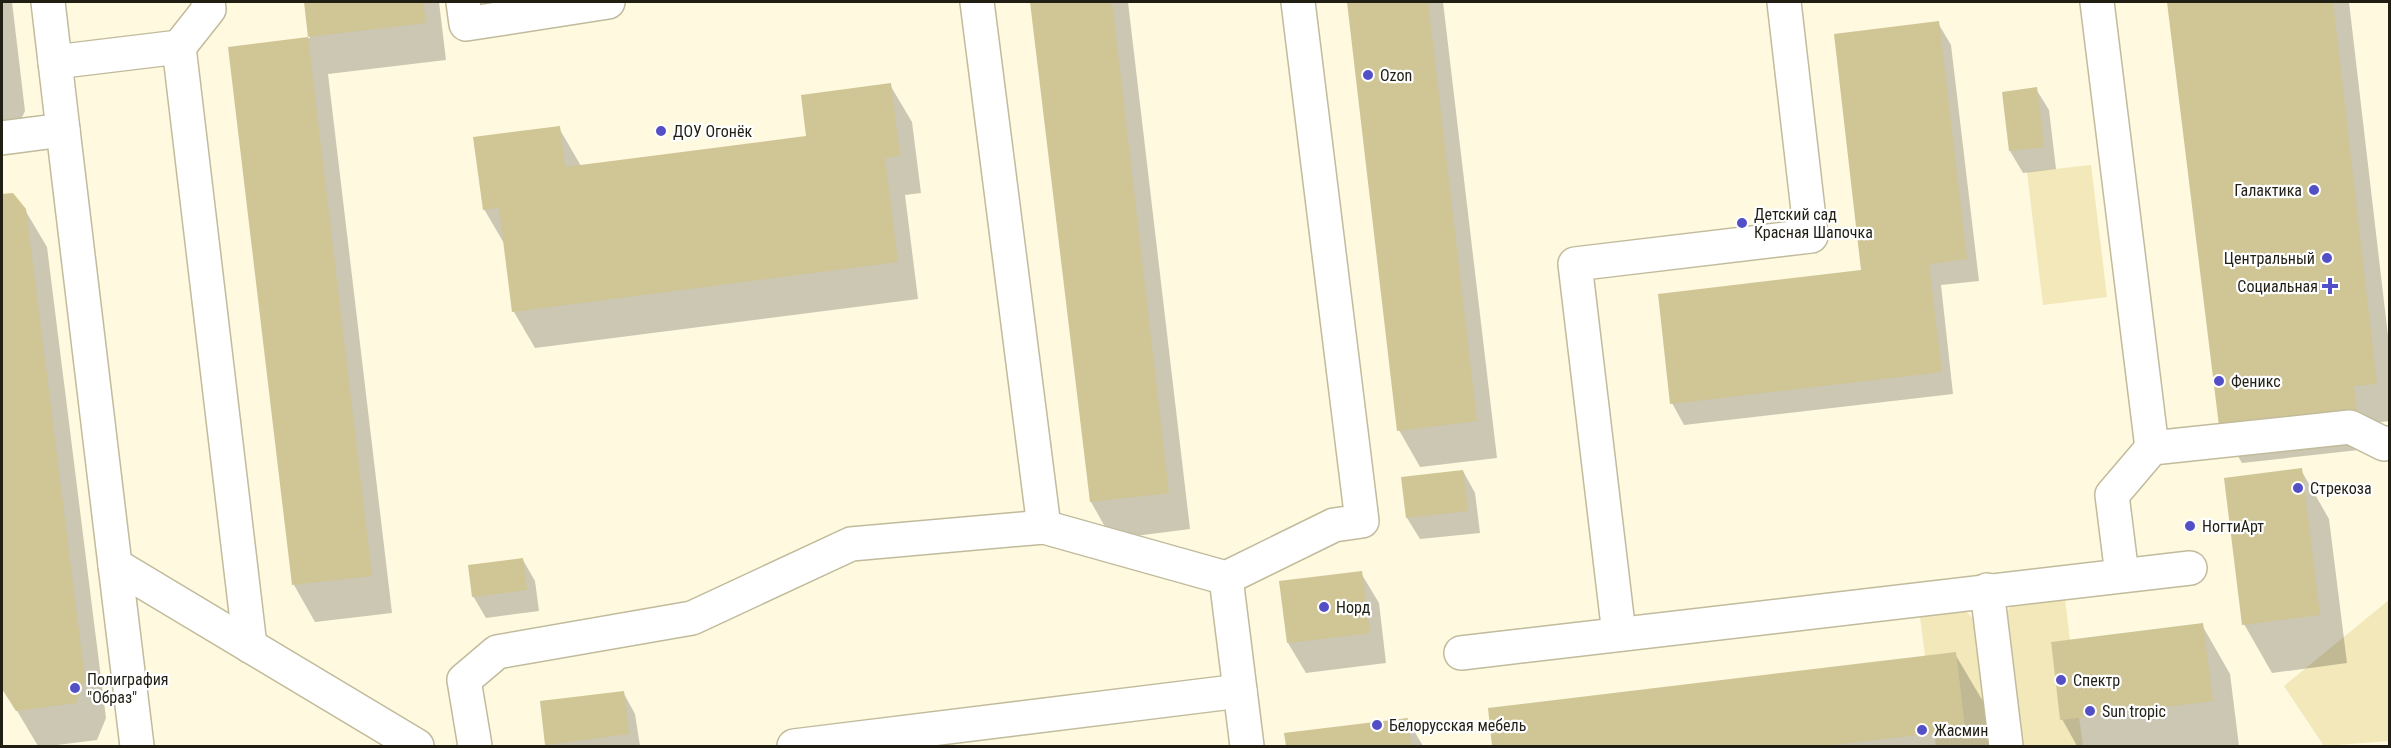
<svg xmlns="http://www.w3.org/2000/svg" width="2391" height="748" viewBox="0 0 2391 748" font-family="'Roboto Condensed',sans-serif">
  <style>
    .green { fill: #f2e8b9 }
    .shadow { fill: #0003 }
    .building { fill: #d0c595 }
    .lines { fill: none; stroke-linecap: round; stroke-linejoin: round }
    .minor-casing { stroke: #c1bb9c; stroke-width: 36 }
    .minor { stroke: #fff; stroke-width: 33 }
    .poi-dot { fill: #5350c7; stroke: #fff; stroke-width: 2 }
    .labels { text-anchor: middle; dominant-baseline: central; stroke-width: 4.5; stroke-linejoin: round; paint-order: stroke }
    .poi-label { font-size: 16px; fill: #211f13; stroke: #fff; text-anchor: start }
  </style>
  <rect width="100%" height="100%" fill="#fef9df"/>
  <g class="green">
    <polygon points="2091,165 2107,297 2043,305 2027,172"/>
    <polygon points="2064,591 2070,640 2051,642 2060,719 2079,717 2083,746 2018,746 2004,618 2012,603"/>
    <polygon points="2389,600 2389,741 2324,746 2284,686"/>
    <polygon points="1919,609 1964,609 1976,622 1993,746 1936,746 1934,733 1965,729 1956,653 1925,656"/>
  </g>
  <g class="shadow">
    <polygon points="2,2 12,2 25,111 16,130 2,132"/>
    <polygon points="305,2 439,2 446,60 328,74 392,613 315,622 294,585 230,48 310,38"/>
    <polygon points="1032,2 1128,2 1190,529 1112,539 1091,502"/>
    <polygon points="1348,2 1443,2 1497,458 1420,467 1399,430"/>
    <polygon points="2169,2 2349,2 2390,353 2390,421 2374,423 2377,448 2242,463 2220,426"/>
    <polygon points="1938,23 1951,45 1979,281 1941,285 1953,394 1684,425 1672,403 1863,271"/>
    <polygon points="890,85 912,122 921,193 905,195 918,299 535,348 514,312 505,245 484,209 559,128 581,166 807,137"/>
    <polygon points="2036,89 2049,110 2056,169 2023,173 2010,151 2003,93"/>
    <polygon points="13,194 25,210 47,247 106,718 97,740 49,746 38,746 4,689 2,672 2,196"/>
    <polygon points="2301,470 2329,519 2347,663 2272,673 2244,624"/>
    <polygon points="1463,471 1475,493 1480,533 1420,539 1407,518"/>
    <polygon points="523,560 535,581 539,611 486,618 473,596"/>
    <polygon points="1361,573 1379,603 1386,663 1306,673 1288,643"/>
    <polygon points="2202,625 2230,674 2239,746 2077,746 2062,719"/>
    <polygon points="1955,654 1984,703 1989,746 1494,746 1489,709"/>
    <polygon points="623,692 635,714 640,746 548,746 546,744"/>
    <polygon points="1407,719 1423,746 1287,746 1286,734"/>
  </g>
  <g class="building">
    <polygon points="304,2 423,2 426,23 308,37 372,576 292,585 228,47 308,37"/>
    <polygon points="1030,2 1112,2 1169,493 1090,502"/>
    <polygon points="1347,2 1428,2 1477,421 1397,431"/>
    <polygon points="2167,2 2333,2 2377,384 2354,386 2357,411 2219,426"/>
    <polygon points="1939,21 1967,259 1929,264 1942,372 1670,404 1658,294 1861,270 1834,34"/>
    <polygon points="891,83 900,156 885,158 898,262 512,312 499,208 483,210 473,137 560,126 565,167 806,136 801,95"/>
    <polygon points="2037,87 2044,147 2009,151 2002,92"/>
    <polygon points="13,193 26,209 85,680 76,703 16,711 2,689 2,194"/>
    <polygon points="2302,468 2320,615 2242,625 2224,478"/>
    <polygon points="1463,470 1468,511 1406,518 1401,477"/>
    <polygon points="523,558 527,590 472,597 468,565"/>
    <polygon points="1362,571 1370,633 1287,643 1279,581"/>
    <polygon points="2203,623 2213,701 2060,720 2051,642"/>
    <polygon points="1956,652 1965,730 1822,746 1492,746 1488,708"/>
    <polygon points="624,691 629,734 545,745 540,701"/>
    <polygon points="1408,718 1411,746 1286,746 1284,733"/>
  </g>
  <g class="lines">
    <defs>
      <g id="minor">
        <polyline points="463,2 466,24 608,2"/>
        <polyline points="977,2 1044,527"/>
        <polyline points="2097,2 2152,448"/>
        <polyline points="179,47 209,9 208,2"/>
        <polyline points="55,62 179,47 250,646"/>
        <polyline points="63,130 115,565 417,746"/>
        <polyline points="2,138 63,130 48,2"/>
        <polyline points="115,565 137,746"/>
        <polyline points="2122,575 2112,495 2152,448 2350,427 2384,444 2390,443"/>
        <polyline points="1226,578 1247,746"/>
        <polyline points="1987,590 2006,746"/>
        <polyline points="1619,634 1575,264 1811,236 1784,2"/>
        <polyline points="1461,653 2190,568"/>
        <polyline points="475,746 464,680 497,652 692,618 851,544 1044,527 1226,578 1334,525 1362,521 1298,2"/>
        <polyline points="794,746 1240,691"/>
      </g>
    </defs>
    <use href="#minor" class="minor-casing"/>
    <use href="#minor" class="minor"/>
  </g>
  <g class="poi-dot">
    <circle cx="1368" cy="75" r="6"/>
    <circle cx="661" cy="131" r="6"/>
    <circle cx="2314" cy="190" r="6"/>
    <circle cx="1742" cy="223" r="6"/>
    <circle cx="2327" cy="258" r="6"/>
    <path d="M2327 277h6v6h6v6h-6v6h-6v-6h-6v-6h6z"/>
    <circle cx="2219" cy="381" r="6"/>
    <circle cx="2298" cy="488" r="6"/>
    <circle cx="2190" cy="526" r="6"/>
    <circle cx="1324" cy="607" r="6"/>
    <circle cx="2061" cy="680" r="6"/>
    <circle cx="75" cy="688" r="6"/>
    <circle cx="2090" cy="711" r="6"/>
    <circle cx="1377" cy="725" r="6"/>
    <circle cx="1922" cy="730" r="6"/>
  </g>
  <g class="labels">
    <g class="poi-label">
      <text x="1380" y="75">Ozon</text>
      <text x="673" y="131">ДОУ Огонёк</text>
      <text x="2302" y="190" text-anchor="end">Галактика</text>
      <text x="1754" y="214">Детский сад<tspan x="1754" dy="18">Красная Шапочка</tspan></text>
      <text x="2315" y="258" text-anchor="end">Центральный</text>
      <text x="2318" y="286" text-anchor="end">Социальная</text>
      <text x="2231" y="381">Феникс</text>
      <text x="2310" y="488">Стрекоза</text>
      <text x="2202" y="526">НогтиАрт</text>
      <text x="1336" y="607">Норд</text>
      <text x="87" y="679">Полиграфия<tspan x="87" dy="18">"Образ"</tspan></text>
      <text x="2073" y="680">Спектр</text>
      <text x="2102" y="711">Sun tropic</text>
      <text x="1389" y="725">Белорусская мебель</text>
      <text x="1934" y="730">Жасмин</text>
    </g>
  </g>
  <rect width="2391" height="748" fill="none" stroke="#211f13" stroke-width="6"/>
</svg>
